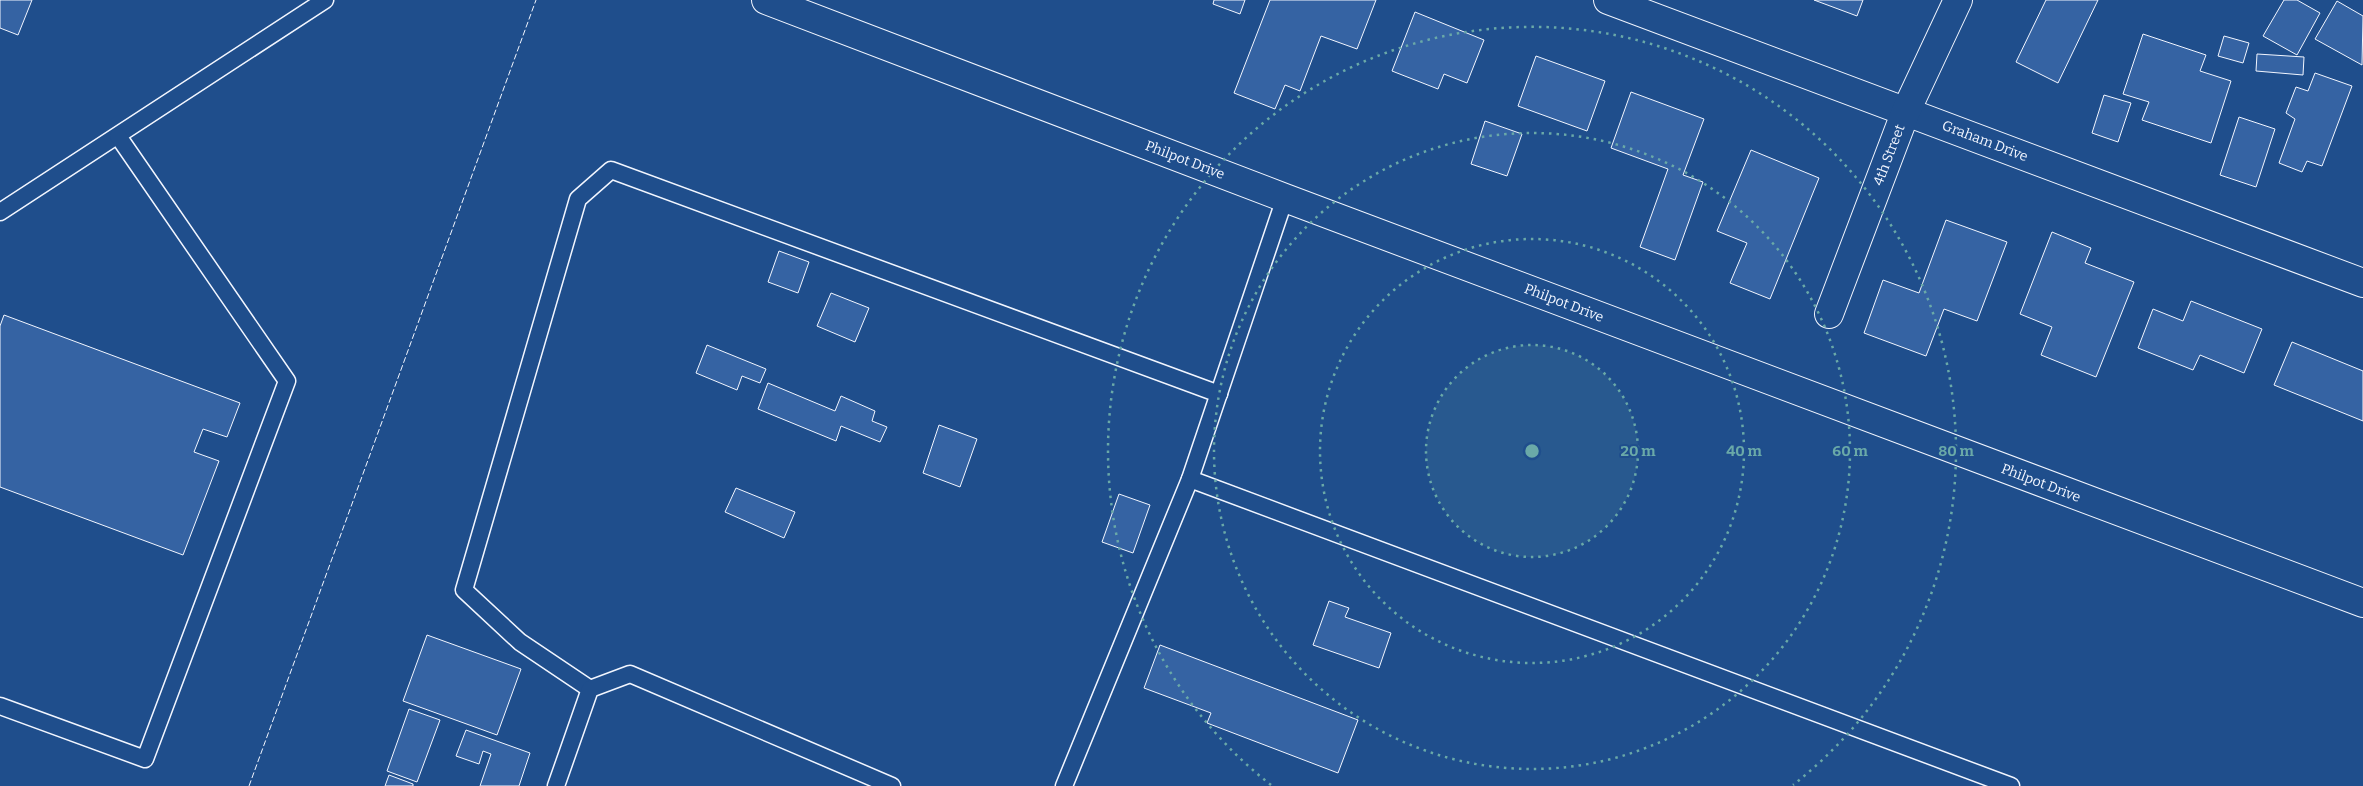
<svg xmlns="http://www.w3.org/2000/svg" width="2363" height="786" viewBox="0 0 2363 786" font-family="Bitter,serif">
  <style>
    .building { fill: #3563a3; stroke: #f2f6ff }
    .lines { fill: none; stroke-linecap: round; stroke-linejoin: round }
    .lane-casing { stroke: #f2f6ff; stroke-width: 19 }
    .street-casing { stroke: #f2f6ff; stroke-width: 30 }
    .lane { stroke: #1f4e8c; stroke-width: 16 }
    .street { stroke: #1f4e8c; stroke-width: 28 }
    .fence { stroke: #f2f6ff; stroke-width: 1; stroke-dasharray: 6 2.5; stroke-linecap: butt }
    .ring { fill: none; stroke: #6aa9a8; stroke-width: 2.5; stroke-dasharray: 2.5 5 }
    .labels { text-anchor: middle; dominant-baseline: central; stroke-width: 4; stroke-linejoin: round; paint-order: stroke }
    .street-label { font-size: 14px; fill: #f2f6ff; stroke: #1f4e8c }
    .centre { fill: #6aa9a8; stroke: #1f4e8c; stroke-width: 2.5 }
    .ring-label { font-size: 15px; text-anchor: middle; font-weight: bold; fill: #6aa9a8; stroke: #1f4e8c; stroke-width: 4; stroke-linejoin: round; paint-order: stroke }
  </style>
  <rect width="100%" height="100%" fill="#1f4e8c"/>
  <g class="building">
    <polygon points="0,0 32,0 18,35 0,28"/>
    <polygon points="1214,0 1245,0 1240,14 1213,4"/>
    <polygon points="1270,0 1376,0 1357,49 1321,36 1300,91 1285,85 1275,109 1234,93"/>
    <polygon points="1814,0 1863,0 1857,16"/>
    <polygon points="2046,0 2098,0 2058,83 2016,62"/>
    <polygon points="2284,0 2297,0 2320,13 2297,55 2263,36"/>
    <polygon points="2337,1 2363,16 2362,65 2315,39"/>
    <polygon points="1415,12 1484,40 1467,83 1444,74 1438,89 1392,71"/>
    <polygon points="2143,34 2206,55 2200,71 2231,81 2211,143 2142,120 2149,102 2123,94"/>
    <polygon points="2224,36 2249,43 2243,63 2218,56"/>
    <polygon points="2257,54 2304,57 2303,75 2256,71"/>
    <polygon points="1536,56 1605,81 1587,131 1518,106"/>
    <polygon points="2315,73 2352,86 2322,166 2307,161 2302,172 2279,163 2295,119 2286,113 2296,87 2308,91"/>
    <polygon points="1631,92 1704,119 1683,175 1703,182 1675,260 1640,247 1668,169 1611,148"/>
    <polygon points="2104,95 2131,103 2118,142 2092,133"/>
    <polygon points="2239,117 2275,129 2256,187 2220,175"/>
    <polygon points="1485,121 1522,134 1507,176 1471,164"/>
    <polygon points="1751,150 1819,178 1770,299 1730,283 1747,243 1717,231"/>
    <polygon points="1946,220 2007,242 1977,321 1944,309 1926,356 1864,333 1883,280 1919,293"/>
    <polygon points="2052,232 2091,248 2085,263 2134,282 2096,377 2041,355 2052,327 2020,314"/>
    <polygon points="779,251 809,262 798,293 768,282"/>
    <polygon points="831,293 869,308 855,342 817,326"/>
    <polygon points="2191,301 2262,329 2244,373 2200,355 2193,370 2138,348 2153,309 2183,321"/>
    <polygon points="4,315 240,403 227,437 203,429 194,452 219,461 183,555 0,487 0,326"/>
    <polygon points="2292,342 2363,371 2363,421 2274,385"/>
    <polygon points="707,345 766,369 760,383 742,376 737,390 696,373"/>
    <polygon points="768,383 835,411 841,396 875,411 872,421 887,427 880,442 841,426 836,441 758,409"/>
    <polygon points="939,425 977,439 960,487 923,473"/>
    <polygon points="736,488 795,512 784,538 725,512"/>
    <polygon points="1119,494 1150,505 1133,553 1102,542"/>
    <polygon points="1329,601 1349,608 1345,617 1391,633 1379,668 1313,645"/>
    <polygon points="427,635 521,669 497,735 403,701"/>
    <polygon points="1160,645 1358,720 1338,773 1207,723 1211,713 1144,688"/>
    <polygon points="409,709 440,720 417,782 387,771"/>
    <polygon points="466,730 530,753 519,786 480,786 491,754 483,751 479,764 456,756"/>
    <polygon points="389,775 413,784 413,786 385,786"/>
  </g>
  <g class="lines">
    <defs>
      <g id="lane">
        <polyline points="0,212 325,0"/>
        <polyline points="1190,479 2011,786"/>
        <polyline points="590,689 520,642 464,590 578,199 611,170 1219,394"/>
        <polyline points="0,706 145,759 287,381 118,136"/>
        <polyline points="556,786 590,689 630,674 892,786"/>
        <polyline points="1064,786 1190,479 1285,198"/>
      </g>
      <g id="street">
        <polyline points="766,0 1285,198 2363,603"/>
        <polyline points="1608,0 2363,283"/>
        <polyline points="1829,314 1906,111 1958,0"/>
      </g>
    </defs>
    <use href="#lane" class="lane-casing"/>
    <use href="#street" class="street-casing"/>
    <use href="#lane" class="lane"/>
    <use href="#street" class="street"/>
    <polyline class="fence" points="249,786 536,0"/>
  </g>
  <circle cx="1532" cy="451" r="106" fill="#6aa9a8" fill-opacity=".12"/>
  <g class="ring">
    <circle cx="1532" cy="451" r="106"/>
    <circle cx="1532" cy="451" r="212"/>
    <circle cx="1532" cy="451" r="318"/>
    <path d="M1271 785A424 424 0 1 1 1793 785"/>
  </g>
  <g class="labels">
    <g class="street-label">
      <text transform="translate(1985 141) rotate(21)">Graham Drive</text>
      <text transform="translate(1889 155) rotate(-69)">4th Street</text>
      <text transform="translate(1185 160) rotate(21)">Philpot Drive</text>
      <text transform="translate(1564 303) rotate(21)">Philpot Drive</text>
      <text transform="translate(2041 483) rotate(21)">Philpot Drive</text>
    </g>
  </g>
  <circle cx="1532" cy="451" r="8" class="centre"/>
  <g class="ring-label">
    <text x="1638" y="456">20 m</text>
    <text x="1744" y="456">40 m</text>
    <text x="1850" y="456">60 m</text>
    <text x="1956" y="456">80 m</text>
  </g>
</svg>
